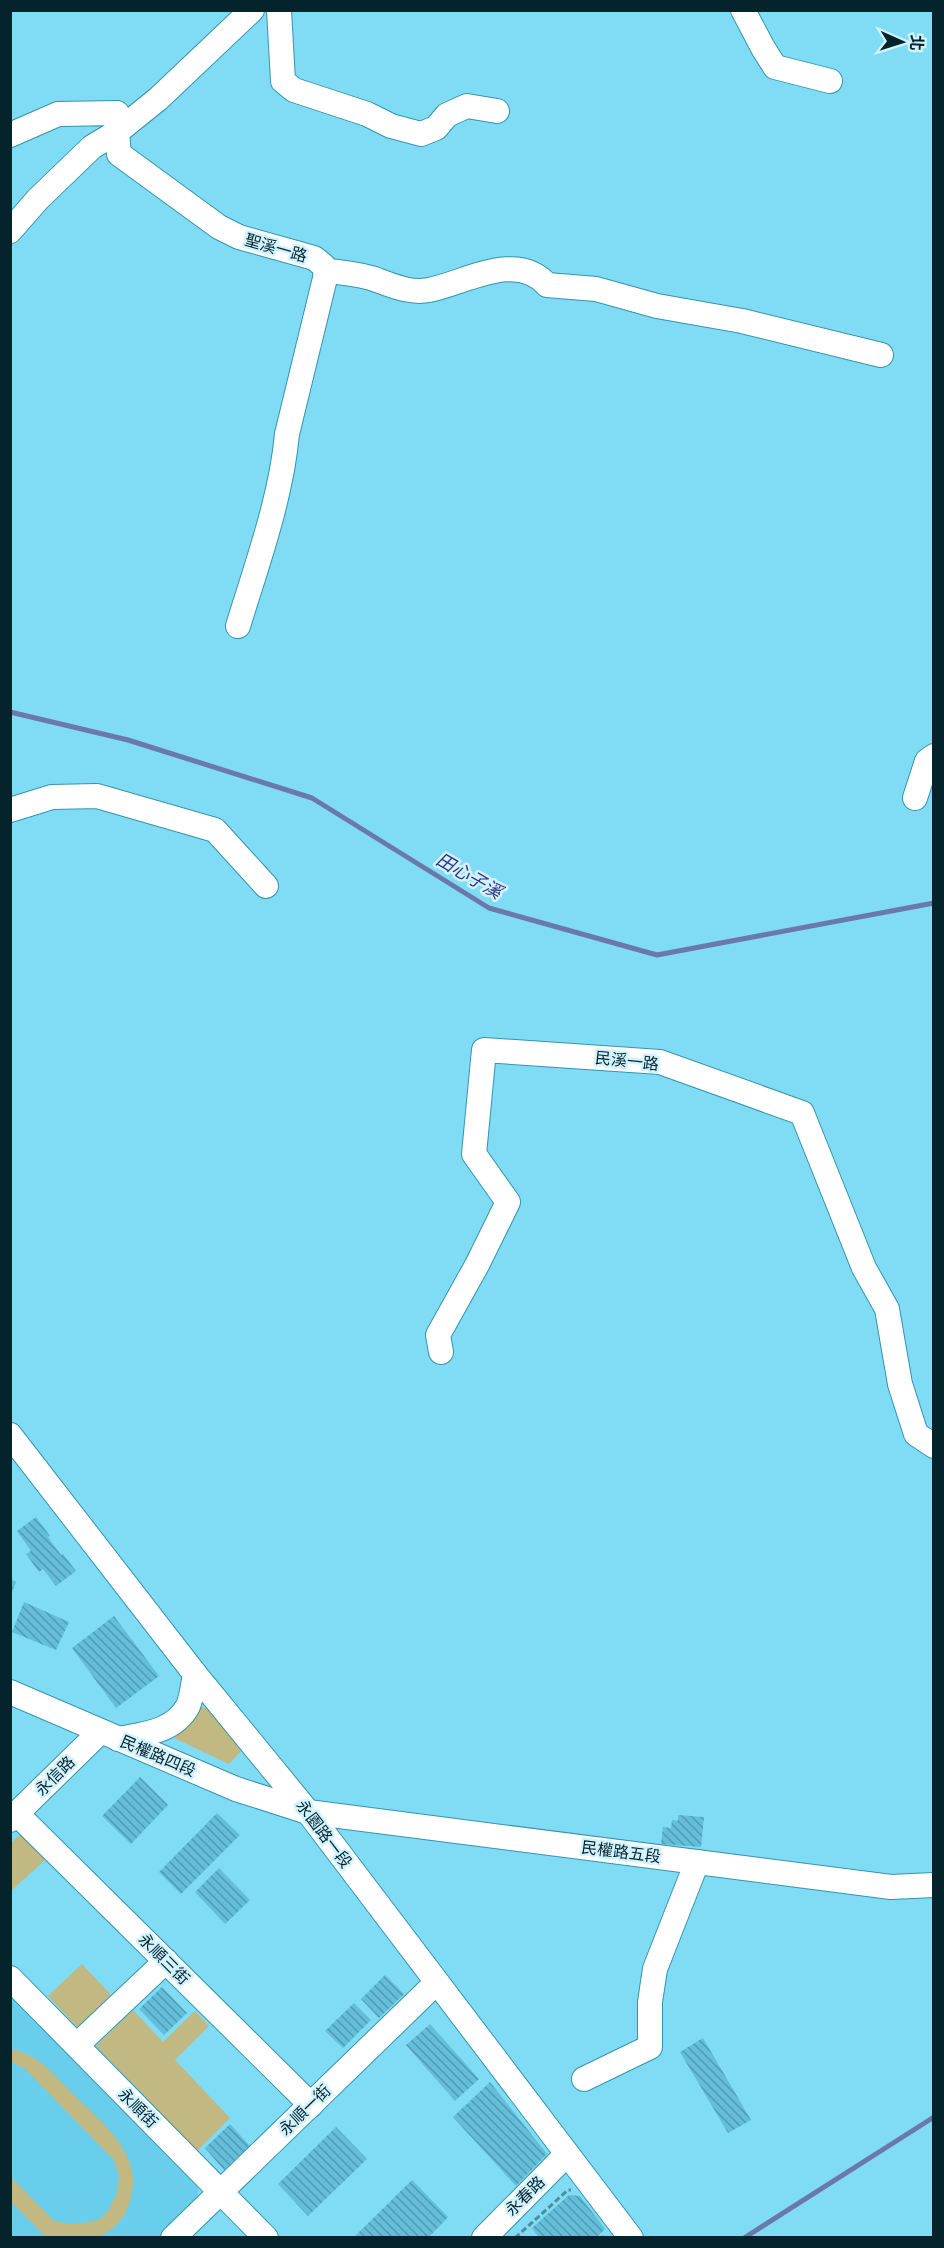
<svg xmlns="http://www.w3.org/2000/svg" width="944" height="2248" viewBox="0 0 944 2248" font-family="Rubik,'Noto Sans TC',sans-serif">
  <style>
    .built { fill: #68ceeb }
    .grass { fill: #c2b881 }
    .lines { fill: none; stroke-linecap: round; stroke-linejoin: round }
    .stream { stroke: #6b79aa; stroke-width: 5 }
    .building { fill: url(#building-back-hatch) }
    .minor-casing { stroke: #3594ad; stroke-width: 26 }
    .path { stroke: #4d8ea1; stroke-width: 3; stroke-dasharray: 6 3; stroke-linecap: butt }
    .minor { stroke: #fff; stroke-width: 24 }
    .labels { text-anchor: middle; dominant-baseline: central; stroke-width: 5; stroke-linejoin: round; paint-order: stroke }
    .street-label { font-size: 16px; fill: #05232b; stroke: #d1f3fe }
    .water-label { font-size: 18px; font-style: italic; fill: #333280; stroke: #d1f3fe }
  </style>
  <defs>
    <pattern id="building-back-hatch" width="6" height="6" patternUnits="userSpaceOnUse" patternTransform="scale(1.5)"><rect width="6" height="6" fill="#63bfd9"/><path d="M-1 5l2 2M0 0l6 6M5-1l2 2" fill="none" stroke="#509bb0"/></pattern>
  </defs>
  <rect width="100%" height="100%" fill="#80dbf5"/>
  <polygon class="built" points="10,1994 199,2184 197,2200 159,2237 11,2237"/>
  <g class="grass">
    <path d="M196 1705 211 1710 241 1751 229 1764 174 1738C186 1728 193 1721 196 1705Z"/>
    <polygon points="21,1834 45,1860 12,1890 11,1887 11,1843"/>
    <polygon points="82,1964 111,1995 78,2028 48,1996"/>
    <polygon points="133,2010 163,2042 195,2011 209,2026 175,2060 230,2118 197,2151 96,2046"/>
    <path d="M11 2049C39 2054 55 2076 75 2096 106 2126 148 2159 128 2207 123 2221 111 2233 96 2237 81 2241 61 2238 46 2237L11 2202V2177L53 2220 68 2224 85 2223 100 2219 108 2211 117 2193 119 2178 114 2160 24 2068 11 2062Z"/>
  </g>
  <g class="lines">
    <g class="stream">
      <polyline points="10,712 128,740 312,798 489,908 657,955 934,903"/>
      <polyline points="744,2238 934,2117"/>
    </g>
  </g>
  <g class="building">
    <polygon points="36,1517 50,1536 48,1537 61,1555 63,1554 76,1571 56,1586 43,1569 39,1572 26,1554 31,1551 17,1531"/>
    <polygon points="10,1579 16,1582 11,1595 10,1595"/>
    <polygon points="24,1602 69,1622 56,1650 12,1632"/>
    <polygon points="114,1616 159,1676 116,1708 72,1648"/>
    <polygon points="140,1777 168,1805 131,1844 102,1816"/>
    <polygon points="217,1813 240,1835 181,1894 159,1872"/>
    <polygon points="678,1815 704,1817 701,1847 661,1844 663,1827 671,1828 672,1820 678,1821"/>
    <polygon points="219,1868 250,1900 225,1924 195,1892"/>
    <polygon points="385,1975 404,1994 379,2018 361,1999"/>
    <polygon points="162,1987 187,2013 164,2035 139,2009"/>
    <polygon points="354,2003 371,2020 343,2048 325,2031"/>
    <polygon points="430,2024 479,2079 455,2101 406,2045"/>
    <polygon points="703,2038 751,2120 728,2133 680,2052"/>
    <polygon points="490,2082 547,2154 516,2186 453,2117"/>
    <polygon points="230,2124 250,2146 224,2170 205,2148"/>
    <polygon points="336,2127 367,2159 308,2216 278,2184"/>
    <polygon points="412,2180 448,2217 428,2238 353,2238"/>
    <polygon points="569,2195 580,2196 605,2229 596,2238 539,2238 532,2228"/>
  </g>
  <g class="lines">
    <defs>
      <g id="minor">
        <polyline points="279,10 283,81 294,90 367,114 391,126 421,134 436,128 447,115 467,106 497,111"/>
        <polyline points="743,10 763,48 775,67 830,81"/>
        <polyline points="10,135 58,114 117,113 117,132 92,147 38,199 10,231"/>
        <path d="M325 271C341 272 356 274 371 278 390 284 408 294 429 290 465 283 517 250 547 285L596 289 657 306 742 321 881 355"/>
        <path d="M238 626C257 564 281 499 287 434L326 274 324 266 314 258 239 237 219 227 119 154 117 132 158 99 252 10"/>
        <polyline points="915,798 927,761 934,756"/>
        <polyline points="10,810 52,797 97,796 215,830 266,886"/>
        <polyline points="441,1352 438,1335 477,1265 508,1202 474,1154 484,1050 660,1062 802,1113 864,1268 887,1309 900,1384 916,1434 934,1446"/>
        <polyline points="10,1435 195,1674 308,1812 631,2238"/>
        <polyline points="10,1692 236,1789 308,1812 891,1887 934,1885"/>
        <path d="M118 1739C144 1734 174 1732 188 1706 192 1697 193 1684 195 1674"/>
        <polyline points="17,1814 311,2105"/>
        <polyline points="10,1820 100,1732"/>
        <polyline points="10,1978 266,2238"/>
        <polyline points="77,2045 166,1961"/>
        <polyline points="584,2079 650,2047 650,2002 655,1969 697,1862"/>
        <polyline points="173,2238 436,1983"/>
        <polyline points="484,2238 567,2154"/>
      </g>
    </defs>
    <use href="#minor" class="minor-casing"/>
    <g class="path">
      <polyline points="602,2236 603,2238"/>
      <polyline points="515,2238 568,2190 571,2190"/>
    </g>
    <use href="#minor" class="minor"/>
  </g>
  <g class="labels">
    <g class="street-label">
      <text transform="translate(276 248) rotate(16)">聖溪一路</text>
      <text transform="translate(627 1061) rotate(6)">民溪一路</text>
      <text transform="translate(158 1756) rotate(23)">民權路四段</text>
      <text transform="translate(55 1776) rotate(-45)">永信路</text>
      <text transform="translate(324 1834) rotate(53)">永園路一段</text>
      <text transform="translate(621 1852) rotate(7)">民權路五段</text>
      <text transform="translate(164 1959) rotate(45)">永順三街</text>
      <text transform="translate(138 2108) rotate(45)">永順街</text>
      <text transform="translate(305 2110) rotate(-44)">永順一街</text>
      <text transform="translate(525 2196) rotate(-45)">永春路</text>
    </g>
    <g class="water-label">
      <text transform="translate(469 876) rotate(30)">田心子溪</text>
    </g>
  </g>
  <rect width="944" height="2248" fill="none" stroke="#05232b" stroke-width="24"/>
  <g transform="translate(902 42) rotate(93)" stroke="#d1f3fe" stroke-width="4.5" paint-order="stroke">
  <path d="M0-4.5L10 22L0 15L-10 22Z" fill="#05232b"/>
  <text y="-9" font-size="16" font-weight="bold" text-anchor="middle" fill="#05232b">北</text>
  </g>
</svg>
